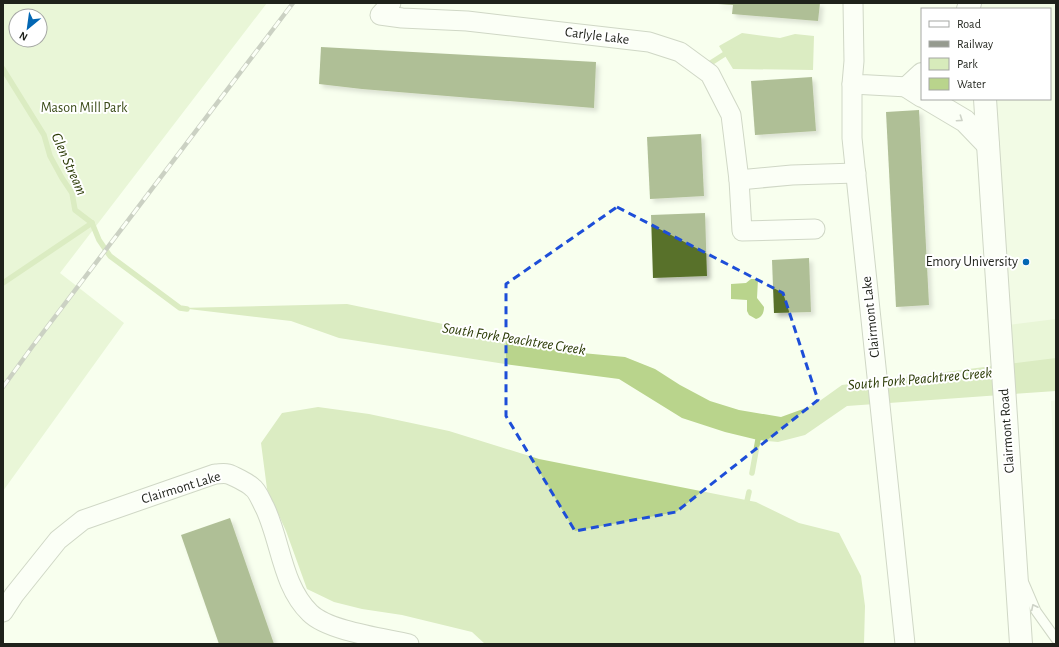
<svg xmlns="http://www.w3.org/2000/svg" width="1059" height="647" viewBox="0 0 1059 647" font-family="'Alegreya Sans',sans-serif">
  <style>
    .built { fill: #eaf5d9 }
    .green { fill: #d7ebbb; fill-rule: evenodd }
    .water { fill: #b9d48c }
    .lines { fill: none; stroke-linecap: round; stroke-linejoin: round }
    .stream { stroke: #b9d48c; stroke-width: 5.5 }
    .building { fill: #59712b; filter: url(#shadow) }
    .lane-casing { stroke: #9fa794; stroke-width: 11 }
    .street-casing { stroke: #9fa794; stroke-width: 21 }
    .primary-casing { stroke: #9fa794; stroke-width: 24 }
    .lane { stroke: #fff; stroke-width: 9 }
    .street { stroke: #fff; stroke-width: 19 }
    .primary { stroke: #fff; stroke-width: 22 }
    .rail-casing { stroke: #959a8e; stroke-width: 4.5 }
    .rail { stroke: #fff; stroke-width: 3; stroke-dasharray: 9; stroke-linecap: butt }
    .oneway { stroke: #9a9c98 }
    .marked { fill: none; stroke: #1d4ed8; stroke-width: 3; stroke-dasharray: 8 5; stroke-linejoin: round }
    .poi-dot { fill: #0367b3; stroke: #fff; stroke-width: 1.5 }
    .labels { text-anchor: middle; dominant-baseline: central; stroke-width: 4; stroke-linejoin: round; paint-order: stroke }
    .street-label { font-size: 14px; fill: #1f221b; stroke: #fff }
    .park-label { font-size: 14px; fill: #3a4b18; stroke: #fff }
    .poi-label { font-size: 14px; fill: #1f221b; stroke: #fff; text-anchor: end }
    .water-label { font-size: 15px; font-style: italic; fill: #2b3b05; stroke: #fff }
  </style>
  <defs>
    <filter id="shadow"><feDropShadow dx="3.5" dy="3.5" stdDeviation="2" flood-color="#0004"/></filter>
  </defs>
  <rect width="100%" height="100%" fill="#f8ffee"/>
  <g class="built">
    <polygon points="979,3 1056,3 1056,379 1005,383 985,99 1050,99 1050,9 979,9"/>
    <polygon points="1056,400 1056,501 1051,401"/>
  </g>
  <g class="green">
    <path d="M3 3H267L60 273 124 323 3 491ZM16 16H40V40H16Z"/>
    <polygon points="1056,319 1056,379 1005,383 1001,326"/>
  </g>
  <g class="water">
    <polygon points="742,33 780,38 795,34 814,36 813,70 733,69 719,46"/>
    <path d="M751 279H758L757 298 764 307C764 313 762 317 756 319L749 315 747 311V300L731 299V284L746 283Z"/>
    <polygon points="347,304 582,353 625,357 655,369 680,385 710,401 739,410 781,417 814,405 842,385 1056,358 1056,391 847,406 805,435 778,442 758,440 725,432 682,418 619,379 505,364 339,338 291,321 180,308"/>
    <polygon points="318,407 369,414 449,431 539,459 756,502 799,523 839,533 861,576 865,606 864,644 485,644 472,632 402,615 362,609 334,602 307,589 286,531 267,489 261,443 282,413"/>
  </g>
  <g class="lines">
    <g class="stream">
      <polyline points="706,66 731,50"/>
      <polyline points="3,69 44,135 50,156 62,178 72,193 75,210 92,223"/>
      <polyline points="92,223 99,240 110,256 180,308 187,309"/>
      <polyline points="3,283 92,223"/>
      <polyline points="752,473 759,434"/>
      <polyline points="747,501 749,492"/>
    </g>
  </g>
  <g class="building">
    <polygon points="718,3 820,3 818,21 732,14 733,5 718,4"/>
    <polygon points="321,47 596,62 594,108 362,89 319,84"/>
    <polygon points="812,77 816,131 755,135 751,81"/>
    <polygon points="919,110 929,305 896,307 886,112"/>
    <polygon points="701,134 704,196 650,199 647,137"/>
    <polygon points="705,213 707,276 653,278 651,215"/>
    <polygon points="809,258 811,312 774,313 772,260"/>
    <polygon points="230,518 274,644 219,644 181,535"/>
  </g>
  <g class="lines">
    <defs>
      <polyline id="lane" points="1024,583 1036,611 1056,639"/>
      <g id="street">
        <polyline points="391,3 380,15 402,18 467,21 649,42 680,52 710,74 731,115 739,180 792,175 856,173"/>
        <polyline points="853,3 854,61 852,84 908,87"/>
        <polyline points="852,84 852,138 905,644"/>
        <polyline points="739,180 742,231 815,229"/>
        <path d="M3 612 14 595 58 540 83 520 215 474C219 474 224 473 228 474 232 475 248 483 252 487 258 491 261 501 265 508 281 542 282 586 310 613 328 631 383 638 409 644"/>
      </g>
      <g id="primary">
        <polyline points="968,9 970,3"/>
        <polyline points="922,74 908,87 922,96"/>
        <polyline points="928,99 965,121 988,145"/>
        <polyline points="985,99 1021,644"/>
      </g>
    </defs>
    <use href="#lane" class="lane-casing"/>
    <use href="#street" class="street-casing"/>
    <use href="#primary" class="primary-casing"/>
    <use href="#lane" class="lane"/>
    <use href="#street" class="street"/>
    <use href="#primary" class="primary"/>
    <defs>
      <polyline id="rail" points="3,387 32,347 293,3"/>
    </defs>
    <use href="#rail" class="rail-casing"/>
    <use href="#rail" class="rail"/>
  </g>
  <defs><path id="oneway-chevron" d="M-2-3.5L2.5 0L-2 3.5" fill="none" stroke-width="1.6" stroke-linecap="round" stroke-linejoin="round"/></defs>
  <g class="oneway">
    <use href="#oneway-chevron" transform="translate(960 119) rotate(34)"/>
    <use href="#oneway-chevron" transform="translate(1034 607) rotate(-116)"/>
  </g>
  <path d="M0 0H1059V647H0ZM617 207 783 293 818 400 676 512 575 531 506 416V284Z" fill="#f8ffee" fill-opacity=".55" fill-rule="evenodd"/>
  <path class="marked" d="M617 207 783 293 818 400 676 512 575 531 506 416V284Z"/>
  <circle class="poi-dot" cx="1026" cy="262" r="4"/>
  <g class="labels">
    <g class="street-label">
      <text transform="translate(597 36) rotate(7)">Carlyle Lake</text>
      <text transform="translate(871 317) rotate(-96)">Clairmont Lake</text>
      <text transform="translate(1007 431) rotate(-94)">Clairmont Road</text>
      <text transform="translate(181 488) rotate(-17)">Clairmont Lake</text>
    </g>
    <g class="park-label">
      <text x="84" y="108">Mason Mill Park</text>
    </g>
    <g class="poi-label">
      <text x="1018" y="262">Emory University</text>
    </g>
    <g class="water-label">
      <text transform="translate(69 164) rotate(66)">Glen Stream</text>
      <text transform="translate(514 339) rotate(9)">South Fork Peachtree Creek</text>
      <text transform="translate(920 379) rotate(-5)">South Fork Peachtree Creek</text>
    </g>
  </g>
  <rect width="1059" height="647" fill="none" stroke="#1f221b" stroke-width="8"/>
  <rect x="921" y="8" width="130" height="92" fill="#ffffff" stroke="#a5a7a4"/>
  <rect x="929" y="21" width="20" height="6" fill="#ffffff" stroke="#a5a7a4"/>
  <text x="957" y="28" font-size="12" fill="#1f221b">Road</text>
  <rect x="929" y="41" width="20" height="6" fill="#959a8e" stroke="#a5a7a4"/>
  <text x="957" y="48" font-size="12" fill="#1f221b">Railway</text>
  <rect x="929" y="58" width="20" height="12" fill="#d7ebbb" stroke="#a5a7a4"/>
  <text x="957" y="68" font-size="12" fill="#1f221b">Park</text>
  <rect x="929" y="78" width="20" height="12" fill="#b9d48c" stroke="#a5a7a4"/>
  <text x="957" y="88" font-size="12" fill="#1f221b">Water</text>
  <g transform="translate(28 28) rotate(209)"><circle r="19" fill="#ffffff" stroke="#a5a7a4"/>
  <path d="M0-3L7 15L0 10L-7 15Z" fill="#0367b3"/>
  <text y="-6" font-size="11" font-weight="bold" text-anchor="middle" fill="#1f221b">N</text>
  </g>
</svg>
